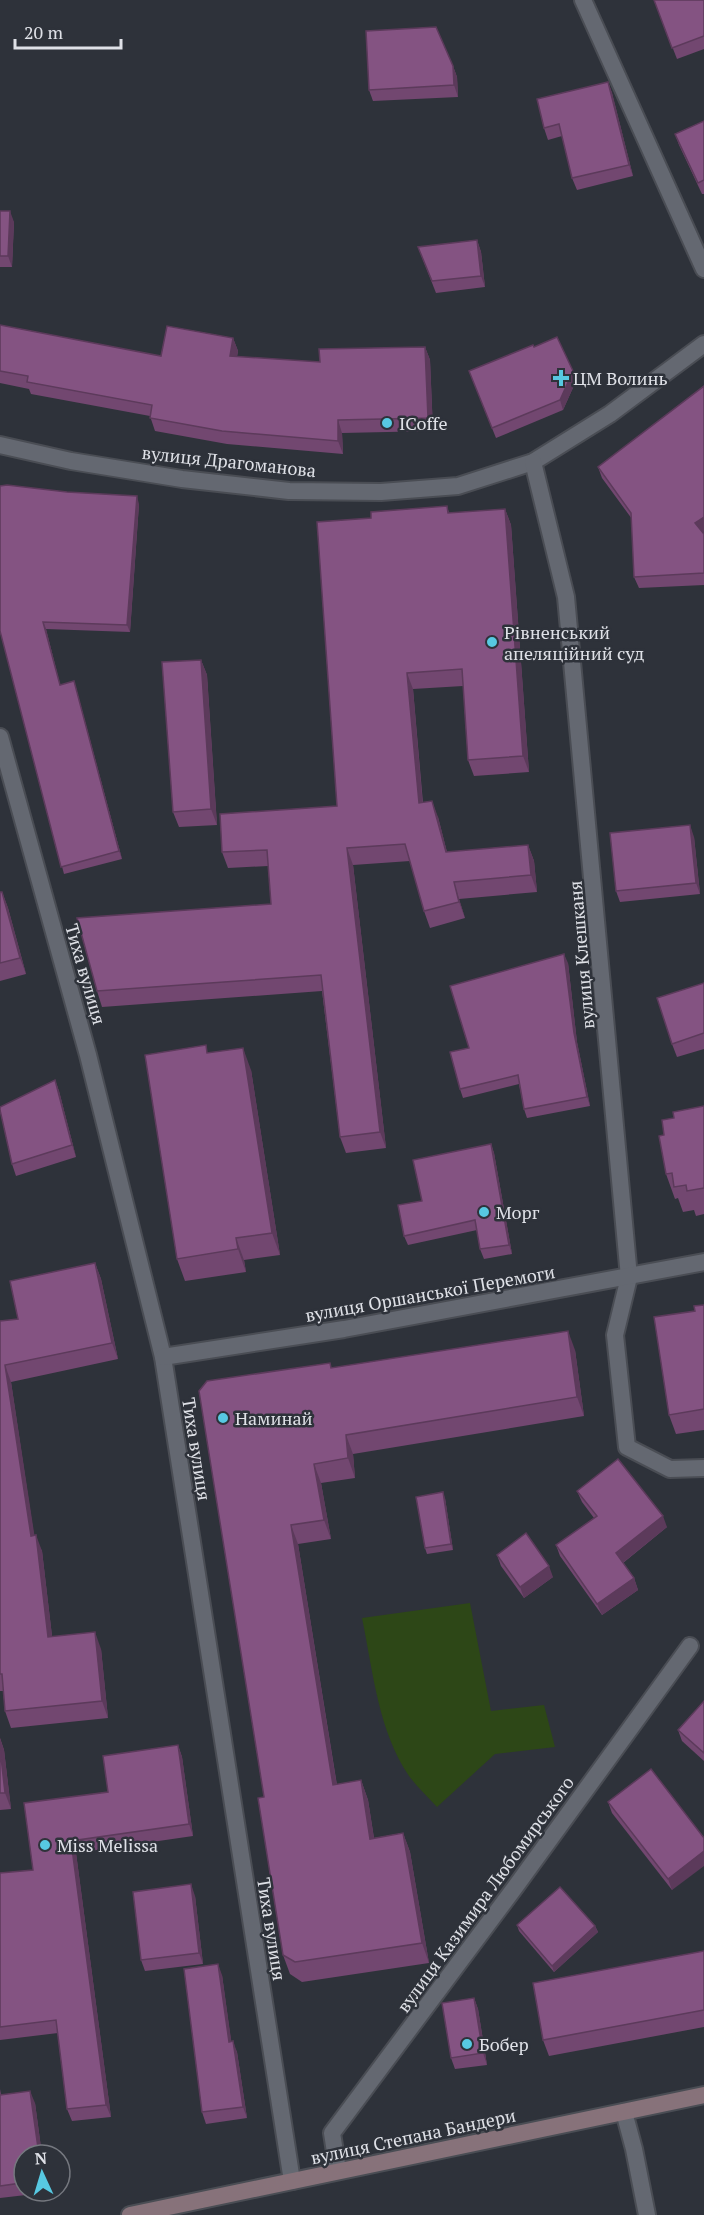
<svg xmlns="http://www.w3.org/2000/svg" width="704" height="2215" viewBox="0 0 704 2215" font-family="'PT Serif',serif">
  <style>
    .green { fill: #2d4717 }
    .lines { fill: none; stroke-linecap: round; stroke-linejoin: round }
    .minor-casing { stroke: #4a4d54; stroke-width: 20 }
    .secondary-casing { stroke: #4a4d54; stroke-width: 20 }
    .minor { stroke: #646871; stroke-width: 16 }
    .secondary { stroke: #87727a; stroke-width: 16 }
    .wall { fill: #724770 }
    .shaded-wall { fill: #5c3a5b }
    .building { fill: #845382; stroke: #5c3a5b; stroke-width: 1.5 }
    .poi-dot { fill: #57c9e2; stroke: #2e323a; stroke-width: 2 }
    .labels { text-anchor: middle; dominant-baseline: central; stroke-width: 5; stroke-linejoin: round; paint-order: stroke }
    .poi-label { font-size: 18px; fill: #dfe1e7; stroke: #2e323a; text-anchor: start }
    .street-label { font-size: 18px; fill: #dfe1e7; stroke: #2e323a }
  </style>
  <rect width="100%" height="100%" fill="#2e323a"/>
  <path class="green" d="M470 1603 491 1711 544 1705 555 1747 495 1754 437 1807C428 1797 417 1787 409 1776 378 1731 373 1671 362 1618Z"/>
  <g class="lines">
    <defs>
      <g id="minor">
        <polyline points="583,0 704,269"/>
        <polyline points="0,445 71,461 182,479 289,491 381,492 458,486 533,462 610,414 704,344"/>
        <polyline points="533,462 566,597 629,1277 615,1335 627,1447 670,1469 704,1468"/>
        <polyline points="0,737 88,1055 163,1357 292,2181"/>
        <polyline points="163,1357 344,1329 704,1262"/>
        <polyline points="624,2112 634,2149 647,2215"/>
        <polyline points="338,2171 332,2133 516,1886 690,1646"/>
      </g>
      <polyline id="secondary" points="130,2215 704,2095"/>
    </defs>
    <use href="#minor" class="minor-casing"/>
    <use href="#secondary" class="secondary-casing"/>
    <use href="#minor" class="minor"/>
    <use href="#secondary" class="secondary"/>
  </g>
  <g class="wall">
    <polygon points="654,0 704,0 704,49 677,59"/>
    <polygon points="453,66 457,77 458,97 373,101 369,90"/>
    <polygon points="608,82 612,93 633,176 577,190 572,178 562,136 548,140 544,128"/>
    <polygon points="704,121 704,194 702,194 679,145 675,134"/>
    <polygon points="0,211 14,222 12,267 0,267"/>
    <polygon points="477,240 481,252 485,287 436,293 418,247"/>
    <polygon points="0,325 161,356 233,338 238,351 237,357 320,362 425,347 430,360 433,431 342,433 343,454 227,444 155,431 150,416 31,394 29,389 0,383"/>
    <polygon points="534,347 573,371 576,381 563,410 496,438 469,371"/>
    <polygon points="704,386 704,531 703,532 704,534 704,585 639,588 634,577 632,519 602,478 598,467"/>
    <polygon points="139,504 130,632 46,629 60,685 76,688 122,859 64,874 0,631"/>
    <polygon points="447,506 449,513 505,509 511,525 529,772 474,776 468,760 463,686 413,689 423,803 438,817 447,852 528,845 534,861 537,892 459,899 465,918 430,928 424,911 410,861 353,865 386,1148 346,1153 340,1137 322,991 102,1007 97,991 271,904 268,866 228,868 222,852 337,806"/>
    <polygon points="201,660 207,675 217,825 179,827 173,812"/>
    <polygon points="694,837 700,894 620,902 616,891"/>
    <polygon points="0,892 2,892 8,908 26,974 0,981"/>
    <polygon points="568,963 577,1042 590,1106 527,1118 524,1109 519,1084 463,1098 460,1089 469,1048"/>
    <polygon points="704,983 704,1049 677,1057 672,1044"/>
    <polygon points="209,1053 251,1070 280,1255 244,1260 246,1272 185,1281 177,1259"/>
    <polygon points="55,1080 59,1091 76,1157 16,1176 12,1164"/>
    <polygon points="704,1106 704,1214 696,1216 694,1210 683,1212 678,1198 675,1199 666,1174 664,1135 674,1118"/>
    <polygon points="491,1144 494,1153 512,1254 484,1259 480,1249 477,1230 408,1245 404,1236 422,1201"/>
    <polygon points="95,1263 101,1279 118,1359 11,1382 34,1536 42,1551 52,1636 101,1649 108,1718 11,1728 5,1711 3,1691 0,1691 0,1321 18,1319"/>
    <polygon points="704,1305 704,1430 676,1434 669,1415 695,1311"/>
    <polygon points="575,1350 584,1416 353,1454 355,1478 321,1483 331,1539 298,1544 337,1785 361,1780 368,1800 374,1838 403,1833 410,1852 429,1963 302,1982 290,1974 283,1955 264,1797 199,1391 332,1368"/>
    <polygon points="577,1491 667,1527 623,1563 634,1578 638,1590 602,1615 560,1556 556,1545 594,1518 582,1502"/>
    <polygon points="445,1498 453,1550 427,1554 425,1548"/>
    <polygon points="497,1555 553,1577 524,1598 501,1566"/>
    <polygon points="704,1701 704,1761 682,1741 678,1730"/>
    <polygon points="0,1738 4,1750 11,1809 0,1810"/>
    <polygon points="178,1745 182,1757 193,1836 76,1853 111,2117 72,2121 67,2109 58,2033 0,2040 0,1873 33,1870 108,1792"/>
    <polygon points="608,1802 704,1838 672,1890 612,1813"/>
    <polygon points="195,1896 203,1964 145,1971 141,1960"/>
    <polygon points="517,1925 595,1926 598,1932 554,1972 519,1931"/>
    <polygon points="704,1951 704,2027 549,2056 543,2040"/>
    <polygon points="222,1975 231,2041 237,2052 247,2118 206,2124 202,2112"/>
    <polygon points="474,1998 478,2009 487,2065 455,2069 451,2058"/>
    <polygon points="0,2089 1,2095 35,2103 42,2155 24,2155 24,2172 22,2172 24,2191 25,2191 26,2195 0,2198"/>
  </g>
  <g class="shaded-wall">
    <polygon points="453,66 457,77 458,97 454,85"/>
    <polygon points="608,82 612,93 633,176 629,165"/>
    <polygon points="10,211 14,222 12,267 8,256"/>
    <polygon points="477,240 481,252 485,287 481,276"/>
    <polygon points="233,338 238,351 234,369 230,356"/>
    <polygon points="425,347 430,360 433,431 428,418"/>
    <polygon points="573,371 576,381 563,410 560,400"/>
    <polygon points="338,420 342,433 343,454 338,441"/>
    <polygon points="137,496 139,504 130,632 127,625"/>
    <polygon points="505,509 511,525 529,772 523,756"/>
    <polygon points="704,517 704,531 700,535 695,523"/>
    <polygon points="43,622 46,629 62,692 60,685"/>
    <polygon points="201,660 207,675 217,825 211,809"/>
    <polygon points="407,673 413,689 424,819 419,803"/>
    <polygon points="74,681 76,688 122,859 119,851"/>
    <polygon points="432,801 438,817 451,868 446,852"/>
    <polygon points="690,825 694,837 700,894 696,883"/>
    <polygon points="528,845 534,861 537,892 531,875"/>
    <polygon points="347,848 353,865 386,1148 380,1132"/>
    <polygon points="454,882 459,899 465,918 459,902"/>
    <polygon points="2,892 8,908 26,974 20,958"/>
    <polygon points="564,954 568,963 577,1042 590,1106 587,1097 574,1033"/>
    <polygon points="243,1048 251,1070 280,1255 272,1233"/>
    <polygon points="55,1080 59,1091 76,1157 72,1145"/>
    <polygon points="491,1144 494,1153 512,1254 509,1245"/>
    <polygon points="236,1238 244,1260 246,1272 238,1249"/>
    <polygon points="95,1263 101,1279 118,1359 112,1343"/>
    <polygon points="568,1331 575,1350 584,1416 577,1397"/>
    <polygon points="5,1365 11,1382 37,1552 31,1536"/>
    <polygon points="346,1435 353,1454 355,1478 348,1458"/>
    <polygon points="314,1464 321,1483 331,1539 324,1520"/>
    <polygon points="443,1492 445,1498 453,1550 451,1544"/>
    <polygon points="663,1516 667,1527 620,1565 616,1553"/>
    <polygon points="291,1525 298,1544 340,1805 333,1785"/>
    <polygon points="36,1535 42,1551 54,1653 48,1637"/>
    <polygon points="549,1566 553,1577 524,1598 520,1587"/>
    <polygon points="634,1578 638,1590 602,1615 597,1604"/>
    <polygon points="95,1632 101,1649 108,1718 102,1701"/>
    <polygon points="0,1738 4,1750 11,1809 5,1793 0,1748"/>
    <polygon points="178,1745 182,1757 193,1836 189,1824"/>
    <polygon points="361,1780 368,1800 377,1858 370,1839"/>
    <polygon points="403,1833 410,1852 429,1963 422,1943"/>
    <polygon points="71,1841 76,1853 111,2117 106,2105"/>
    <polygon points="704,1851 704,1866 672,1890 668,1879"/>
    <polygon points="191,1884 195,1896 203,1964 199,1953"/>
    <polygon points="595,1926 598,1932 554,1972 552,1966"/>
    <polygon points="218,1964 222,1975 233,2053 229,2042"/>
    <polygon points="474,1998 478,2009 487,2065 483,2053"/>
    <polygon points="233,2041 237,2052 247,2118 243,2107"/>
    <polygon points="30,2091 35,2103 42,2155 39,2155"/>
    <polygon points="18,2160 22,2172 24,2190 21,2183"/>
  </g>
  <g class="building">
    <polygon points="654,0 704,0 704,36 672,48"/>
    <polygon points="436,27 453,66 454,85 369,90 366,31"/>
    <polygon points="608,82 629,165 572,178 559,124 544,128 537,99"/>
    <polygon points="704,121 704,180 698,183 675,134"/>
    <polygon points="0,211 10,211 8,256 0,256"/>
    <polygon points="477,240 481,276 432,281 418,247"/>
    <polygon points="0,325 161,356 167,326 233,338 230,356 320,362 319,349 425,347 428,418 338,420 338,441 222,431 150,418 152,405 27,382 28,376 0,371"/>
    <polygon points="557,337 573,371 560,400 492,428 469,371 533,345 534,347"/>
    <polygon points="704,386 704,517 695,523 704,534 704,573 634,577 631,513 598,467"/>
    <polygon points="7,485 67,492 137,496 127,625 43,622 60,685 74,681 119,851 61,867 0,631 0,486"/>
    <polygon points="447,506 448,513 505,509 523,756 468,760 462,669 407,673 419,803 432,801 446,852 528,845 531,875 454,882 459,902 424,911 405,844 347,848 380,1132 340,1137 321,975 97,991 77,918 271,904 267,850 222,852 220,814 337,806 317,522 371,518 371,512"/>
    <polygon points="201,660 211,809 173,812 162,662"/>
    <polygon points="690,825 696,883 616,891 610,833"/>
    <polygon points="0,892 2,892 20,958 0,963"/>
    <polygon points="564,954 574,1033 587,1097 524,1109 518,1075 460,1089 450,1052 469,1048 450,986"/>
    <polygon points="704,983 704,1033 672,1044 657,998"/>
    <polygon points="206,1045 207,1053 243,1048 272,1233 236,1238 238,1249 177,1259 145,1055"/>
    <polygon points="55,1080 72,1145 12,1164 0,1110 0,1107"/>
    <polygon points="704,1106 704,1188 687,1191 686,1185 674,1187 672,1173 666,1174 659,1136 664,1135 662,1120 674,1118 673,1112"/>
    <polygon points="491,1144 509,1245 480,1249 475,1220 404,1236 398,1205 422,1201 413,1160"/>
    <polygon points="95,1263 112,1343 5,1365 31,1536 36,1535 48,1637 95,1632 102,1701 5,1711 2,1674 0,1674 0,1321 18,1319 10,1281"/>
    <polygon points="704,1305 704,1409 669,1415 654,1317 695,1311 694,1306"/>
    <polygon points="568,1331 577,1397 346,1435 348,1458 314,1464 324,1520 291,1525 333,1785 361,1780 370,1839 403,1833 422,1943 295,1962 283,1955 258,1798 264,1797 199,1391 207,1381 330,1363 331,1368"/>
    <polygon points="618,1459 663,1516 616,1553 634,1578 597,1604 556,1545 597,1516 577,1491"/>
    <polygon points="443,1492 451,1544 425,1548 416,1497"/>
    <polygon points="526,1533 549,1566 520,1587 497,1555"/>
    <polygon points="704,1701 704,1753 678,1730"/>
    <polygon points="178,1745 189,1824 71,1841 106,2105 67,2109 56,2020 0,2027 0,1873 33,1870 24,1803 108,1792 103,1756"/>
    <polygon points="0,1748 5,1793 0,1793"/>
    <polygon points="651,1769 704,1838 704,1851 668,1879 608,1802"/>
    <polygon points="191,1884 199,1953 141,1960 133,1892"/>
    <polygon points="560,1887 595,1926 552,1966 517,1925"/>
    <polygon points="704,1951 704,2010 543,2040 533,1983"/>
    <polygon points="218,1964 229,2042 233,2041 243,2107 202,2112 184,1969"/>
    <polygon points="474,1998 483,2053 451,2058 442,2003"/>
    <polygon points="30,2091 39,2155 24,2155 24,2159 18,2160 21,2183 0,2186 0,2095"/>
  </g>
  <g class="poi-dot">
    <path d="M558 369h6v6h6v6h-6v6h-6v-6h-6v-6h6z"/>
    <circle cx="387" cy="423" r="6"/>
    <circle cx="492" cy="642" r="6"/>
    <circle cx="484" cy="1212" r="6"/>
    <circle cx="223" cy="1418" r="6"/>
    <circle cx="45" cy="1845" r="6"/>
    <circle cx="467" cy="2044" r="6"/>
  </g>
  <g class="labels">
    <g class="poi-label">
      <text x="573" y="378">ЦМ Волинь</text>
      <text x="399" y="423">ICoffe</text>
      <text x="504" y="632">Рівненський<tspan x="504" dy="21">апеляційний суд</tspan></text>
      <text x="496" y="1212">Морг</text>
      <text x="235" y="1418">Наминай</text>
      <text x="57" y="1845">Miss Melissa</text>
      <text x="479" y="2044">Бобер</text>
    </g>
    <g class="street-label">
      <text transform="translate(229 461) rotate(6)">вулиця Драгоманова</text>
      <text transform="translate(581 955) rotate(-95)">вулиця Клешканя</text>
      <text transform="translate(86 974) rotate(74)">Тиха вулиця</text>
      <text transform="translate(430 1293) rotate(-10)">вулиця Оршанської Перемоги</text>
      <text transform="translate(197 1449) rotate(81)">Тиха вулиця</text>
      <text transform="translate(485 1894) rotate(-54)">вулиця Казимира Любомирського</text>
      <text transform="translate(272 1929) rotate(81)">Тиха вулиця</text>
      <text transform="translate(413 2136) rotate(-12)">вулиця Степана Бандери</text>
    </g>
  </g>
  <g transform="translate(42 2173) rotate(356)"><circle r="28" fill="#2e323a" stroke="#75787f" stroke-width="1.5"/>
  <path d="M0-4.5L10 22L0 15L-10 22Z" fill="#57c9e2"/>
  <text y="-9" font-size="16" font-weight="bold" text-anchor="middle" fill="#dfe1e7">N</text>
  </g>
  <path d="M15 39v9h106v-9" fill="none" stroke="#dfe1e7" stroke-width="3"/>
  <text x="24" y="39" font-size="18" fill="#dfe1e7" stroke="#2e323a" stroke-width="4.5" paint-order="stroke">20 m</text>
</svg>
